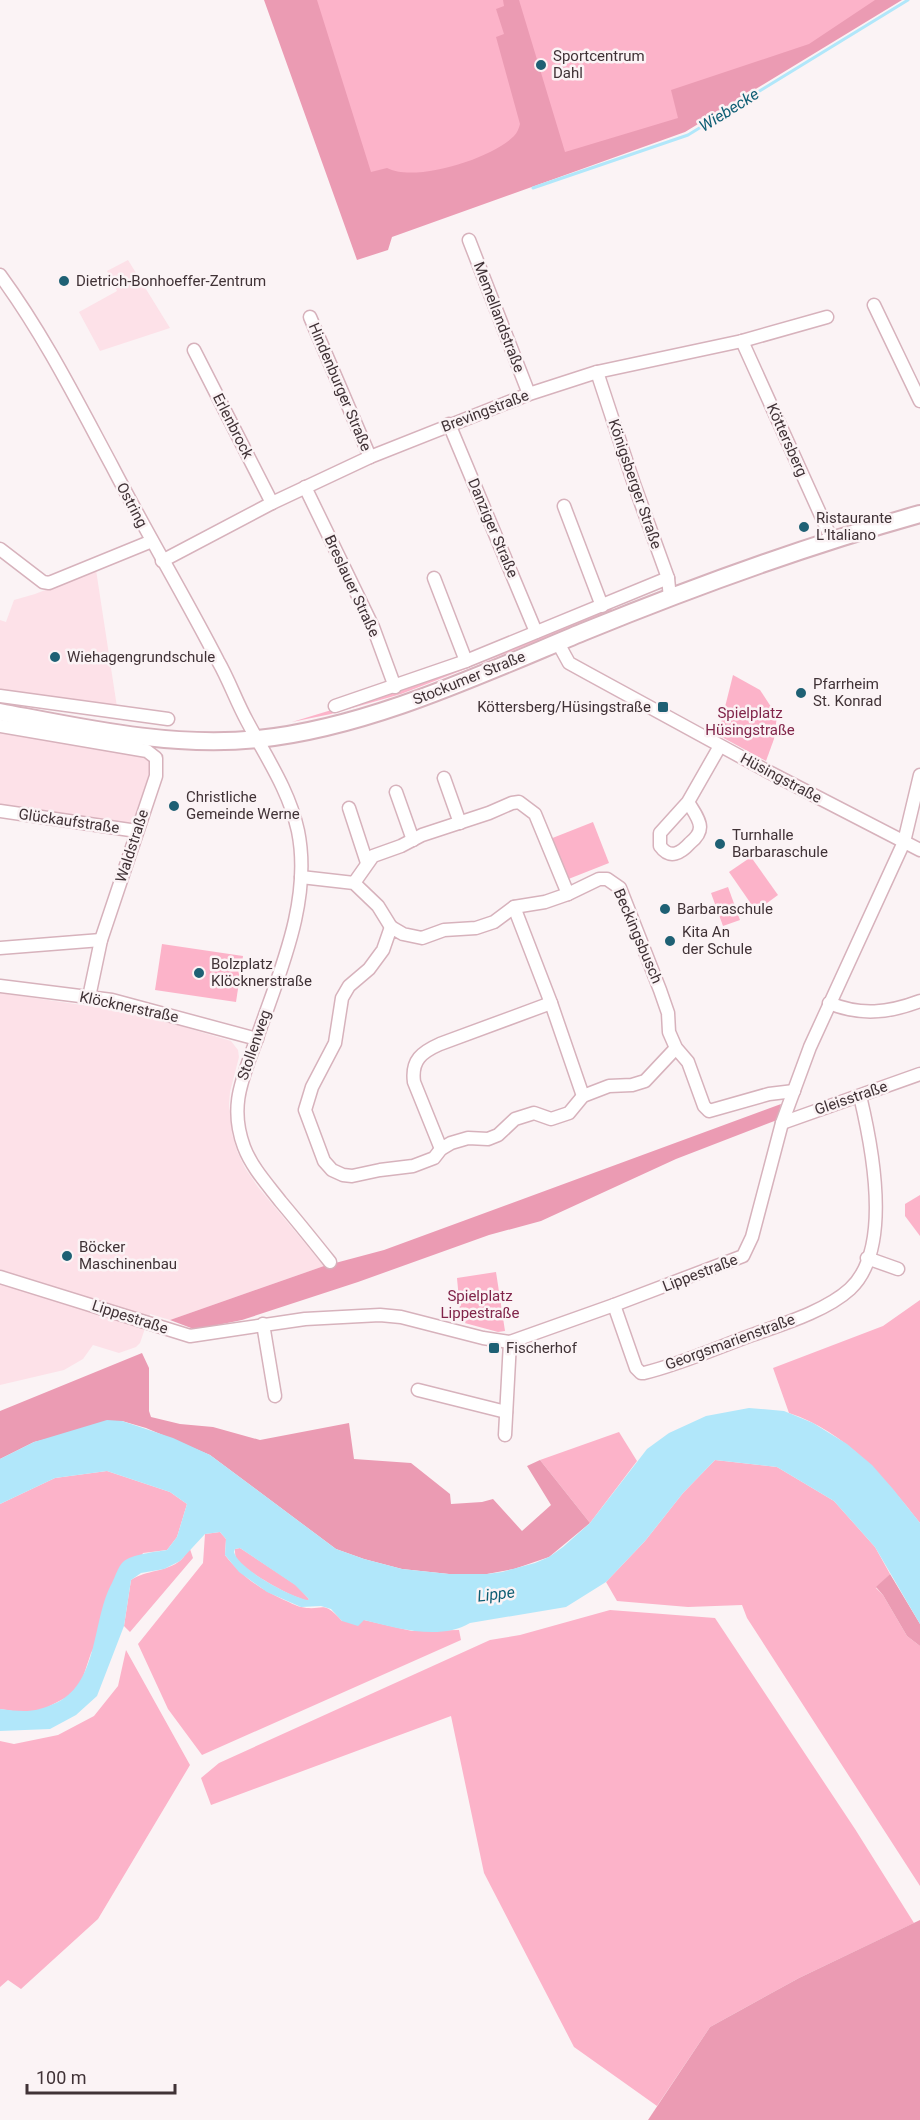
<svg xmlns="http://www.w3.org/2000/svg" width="920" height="2120" viewBox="0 0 920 2120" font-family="Roboto,sans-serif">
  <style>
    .built { fill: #fde1e8 }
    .green { fill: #fcb3c9 }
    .forest { fill: #eb9bb3 }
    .water { fill: #b1e7fa; fill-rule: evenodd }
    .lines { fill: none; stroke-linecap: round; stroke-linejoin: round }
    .stream { stroke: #b1e7fa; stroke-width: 3 }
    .minor-casing { stroke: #d7b2bc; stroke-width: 15 }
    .secondary-casing { stroke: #d7b2bc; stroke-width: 20 }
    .minor { stroke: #fff; stroke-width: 12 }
    .secondary { stroke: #fff; stroke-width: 16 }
    .poi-dot { fill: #1e6074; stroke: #fbf3f5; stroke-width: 2 }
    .labels { text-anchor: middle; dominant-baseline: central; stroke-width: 5; stroke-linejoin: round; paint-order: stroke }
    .poi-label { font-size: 15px; fill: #403236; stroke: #fbf3f5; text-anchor: start }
    .street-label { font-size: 15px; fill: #403236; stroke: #fbf3f5 }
    .park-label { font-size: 15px; fill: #81254a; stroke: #fbf3f5 }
    .water-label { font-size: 16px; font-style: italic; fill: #0e5e74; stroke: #fbf3f5 }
  </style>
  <rect width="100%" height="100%" fill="#fbf3f5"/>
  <g class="built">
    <polygon points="128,260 170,328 100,351 79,312 117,291 107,271"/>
    <polygon points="96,570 117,707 0,691 0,620 6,622 14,600 35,594"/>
    <polygon points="0,722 157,749 132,827 0,807"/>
    <polygon points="0,993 137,1013 231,1041 238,1050 239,1057 230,1092 229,1104 232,1134 237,1151 245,1168 258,1187 324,1266 170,1320 150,1314 140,1343 136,1347 119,1353 93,1345 83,1359 64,1370 0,1385"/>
  </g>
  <g class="green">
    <polygon points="268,0 901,0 683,129 355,245"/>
    <polygon points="611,608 612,610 607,614 401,694 331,714 292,722 394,691"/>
    <polygon points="733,675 760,690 777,716 774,739 766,761 718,735"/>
    <polygon points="593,822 609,863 566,880 550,839"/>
    <polygon points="751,857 778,895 756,911 729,872"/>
    <polygon points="728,887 740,920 723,926 711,893"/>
    <polygon points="162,944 243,956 236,1002 155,990"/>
    <polygon points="920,1195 920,1236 905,1216 905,1204"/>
    <polygon points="496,1272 505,1331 498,1332 461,1322 457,1278"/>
    <path d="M920 1300V1523C884 1477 846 1432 789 1413L773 1368 883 1326Z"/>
    <polygon points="619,1432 637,1461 590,1523 540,1460"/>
    <polygon points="715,1460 777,1467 834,1501 875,1547 890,1574 876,1588 883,1595 907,1636 920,1646 920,1886 747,1618 742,1605 688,1607 617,1601 606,1582 645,1541 683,1493"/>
    <polygon points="107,1471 170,1492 187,1504 177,1537 167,1550 143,1553 91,1653 81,1683 67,1697 40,1711 19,1712 0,1709 0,1504 55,1478"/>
    <path d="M220 1532 226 1539 225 1555C241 1576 260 1589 284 1600 289 1602 296 1606 301 1607 324 1612 321 1598 342 1621L364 1620 412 1631 459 1630 461 1640 202 1755 168 1709 138 1644 203 1563 205 1534Z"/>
    <path d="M240 1548 296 1585 309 1599 308 1601C291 1597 252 1575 239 1562 235 1558 235 1554 235 1549Z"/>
    <path d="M190 1549 193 1558 130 1632 124 1626 131 1580C146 1570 167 1572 181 1560 184 1557 187 1552 190 1549Z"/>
    <polygon points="610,1610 715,1618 855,1829 914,1923 799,1978 710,2027 657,2106 574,2047 484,1873 451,1716 211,1805 201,1778 219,1763 490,1640 520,1635"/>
    <polygon points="126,1650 190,1765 98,1919 21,1989 8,1980 0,1987 0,1741 14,1744 58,1735 94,1716 118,1686"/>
  </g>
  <g class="forest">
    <path d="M264 0H317L371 172 387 168C415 183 493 158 514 136 517 133 519 128 520 124L496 37 504 34 496 9 504 6 503 0H519L565 152 678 118 671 90 809 44 875 0H902L685 132 392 237 388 250 357 260Z"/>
    <polygon points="781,1104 777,1120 676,1159 541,1221 489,1235 358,1282 242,1320 198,1329 191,1328 170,1320 324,1266 384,1250"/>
    <polygon points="142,1353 149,1368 149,1411 151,1417 180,1424 213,1427 260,1440 349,1423 354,1459 411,1463 450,1494 451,1504 482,1502 493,1499 522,1531 551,1505 527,1466 540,1460 590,1523 549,1557 514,1569 487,1574 449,1574 402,1569 364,1559 336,1549 210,1455 146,1428 122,1421 34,1442 0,1459 0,1411"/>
    <polygon points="890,1574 920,1624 920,1646 907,1636 883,1595 876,1587"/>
    <polygon points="920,1920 920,2120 648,2120 710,2027 799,1978"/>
  </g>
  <path class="water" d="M749 1408 784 1411 813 1423 847 1444 872 1465 893 1489 920 1523V1624L875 1547 834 1501 777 1467 715 1460 683 1493 645 1541 606 1582 566 1607 470 1623C440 1641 396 1628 364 1620L358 1626 342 1621 331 1609 321 1606 301 1607 267 1592 239 1572 225 1555 226 1539 220 1532 205 1534 180 1561 164 1569 141 1573 131 1580 124 1626 97 1696 76 1715 50 1729 0 1731V1709C25 1712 35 1713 58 1702 99 1681 92 1619 112 1583 115 1577 118 1567 123 1562 132 1554 155 1552 167 1550L177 1537 187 1504 170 1492 107 1471 55 1478 0 1504V1459L34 1442 107 1420 122 1421 173 1438 210 1455 336 1549 364 1559 402 1569 449 1574H487L502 1572 535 1563 549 1557 563 1547 590 1523 647 1449 669 1433 706 1416ZM240 1548 295 1585 309 1599 308 1600C291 1597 238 1569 234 1552L235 1549Z"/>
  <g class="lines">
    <polyline class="stream" points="533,188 688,135 908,0"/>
    <defs>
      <g id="minor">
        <polyline points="469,240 529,394"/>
        <path d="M0 275C44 335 77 401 112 466 146 532 184 595 218 661 229 680 236 701 247 721 266 757 289 790 298 831 312 900 280 971 258 1035 244 1076 228 1104 244 1147 252 1168 268 1185 281 1202 298 1222 314 1242 330 1262"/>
        <polyline points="874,305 920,401"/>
        <polyline points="310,317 370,457"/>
        <polyline points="742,341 832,540"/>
        <polyline points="194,350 272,503"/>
        <polyline points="597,372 634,484 668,578 670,598"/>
        <polyline points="449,424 536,632"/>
        <polyline points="305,487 373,627 395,687"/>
        <polyline points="564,506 602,606"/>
        <polyline points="0,549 43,582 49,583 152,541"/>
        <polyline points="162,561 272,503 370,457 529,394 597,372 742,341 827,317"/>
        <polyline points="434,578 466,661"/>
        <polyline points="558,643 569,663 589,674 765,770 920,850"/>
        <polyline points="0,696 168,719"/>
        <polyline points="335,706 466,661 668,578"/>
        <polyline points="0,726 147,751 156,758 156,776 101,940 89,997"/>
        <polyline points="444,778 460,823"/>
        <polyline points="396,792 413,840"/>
        <path d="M688 802C692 809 700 819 700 827 700 834 695 839 690 843 681 853 670 860 660 846V833L688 802 720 746"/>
        <polyline points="349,808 367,863"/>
        <polyline points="0,811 137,831"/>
        <polyline points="301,877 354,883 378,906 391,927"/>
        <polyline points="354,883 373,856 401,846 422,835 489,813 512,803 519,802 535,814 568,894"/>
        <polyline points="514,907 551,1003 583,1096"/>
        <polyline points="0,948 101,940"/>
        <polyline points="0,986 112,1000 257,1039"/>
        <path d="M829 1003C861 1016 888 1013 920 1001"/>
        <polyline points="676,1048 669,1032 668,1013 660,990 620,888 607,879 599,879 568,894 545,902 514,907 494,922 476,928 444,930 422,938 403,934 391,927 383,950 369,969 349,986 342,998 335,1043 312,1087 305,1110 324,1161 332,1170 343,1175 352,1176 380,1170 413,1166 434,1158 441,1149 451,1143 468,1138 488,1139 498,1135 515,1119 534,1113 551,1119 569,1113 583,1096 609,1086 632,1085 645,1081 676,1048 688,1062 704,1106 709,1111 769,1094 794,1091"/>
        <polyline points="782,1123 920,1074"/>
        <path d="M441 1149 414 1082C411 1060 422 1052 440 1044L551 1003"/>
        <polyline points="867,1258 898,1269"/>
        <polyline points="0,1277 190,1336 305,1319 380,1315 401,1317 483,1338 510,1342 614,1305 743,1256 752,1237 782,1123 810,1047 904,842 920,775"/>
        <path d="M614 1305 636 1368 641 1373H644C681 1364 716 1348 752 1335 783 1324 826 1311 850 1289 893 1249 872 1146 860 1096"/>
        <polyline points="263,1324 275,1396"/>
        <polyline points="418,1390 506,1412"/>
        <polyline points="505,1435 510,1342"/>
      </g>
      <path id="secondary" d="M0 712C84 728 172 748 258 739 367 728 482 674 583 632 693 587 805 546 920 514"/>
    </defs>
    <use href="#minor" class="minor-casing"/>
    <use href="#secondary" class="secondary-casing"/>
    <use href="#minor" class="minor"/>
    <use href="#secondary" class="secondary"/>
  </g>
  <g class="poi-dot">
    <circle cx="541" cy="65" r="6"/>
    <circle cx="64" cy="281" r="6"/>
    <circle cx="804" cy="527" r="6"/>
    <circle cx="55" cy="657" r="6"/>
    <circle cx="801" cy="693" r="6"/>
    <rect x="657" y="701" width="12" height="12" rx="3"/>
    <circle cx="174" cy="806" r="6"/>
    <circle cx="720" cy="844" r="6"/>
    <circle cx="665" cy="909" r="6"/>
    <circle cx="670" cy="941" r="6"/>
    <circle cx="199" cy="973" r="6"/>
    <circle cx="67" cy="1256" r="6"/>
    <rect x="488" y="1342" width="12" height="12" rx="3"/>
  </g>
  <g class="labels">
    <g class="poi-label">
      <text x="553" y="56">Sportcentrum<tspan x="553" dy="17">Dahl</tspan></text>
      <text x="76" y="281">Dietrich-Bonhoeffer-Zentrum</text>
      <text x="816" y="518">Ristaurante<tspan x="816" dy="17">L'Italiano</tspan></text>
      <text x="67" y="657">Wiehagengrundschule</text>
      <text x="813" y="684">Pfarrheim<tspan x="813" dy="17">St. Konrad</tspan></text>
      <text x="651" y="707" text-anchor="end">Köttersberg/Hüsingstraße</text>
      <text x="186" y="797">Christliche<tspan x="186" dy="17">Gemeinde Werne</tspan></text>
      <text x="732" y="835">Turnhalle<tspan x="732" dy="17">Barbaraschule</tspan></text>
      <text x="677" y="909">Barbaraschule</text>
      <text x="682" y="932">Kita An<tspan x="682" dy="17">der Schule</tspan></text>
      <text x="211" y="964">Bolzplatz<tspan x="211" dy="17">Klöcknerstraße</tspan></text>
      <text x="79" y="1247">Böcker<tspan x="79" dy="17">Maschinenbau</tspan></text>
      <text x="506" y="1348">Fischerhof</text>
    </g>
    <g class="street-label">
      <text transform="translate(499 317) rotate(69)">Memellandstraße</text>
      <text transform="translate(340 387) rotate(67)">Hindenburger Straße</text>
      <text transform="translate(485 411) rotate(-21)">Brevingstraße</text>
      <text transform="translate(233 426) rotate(63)">Erlenbrock</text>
      <text transform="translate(787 440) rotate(66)">Köttersberg</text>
      <text transform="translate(635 484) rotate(71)">Königsberger Straße</text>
      <text transform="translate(132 505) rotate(62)">Ostring</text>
      <text transform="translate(493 528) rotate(67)">Danziger Straße</text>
      <text transform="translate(352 586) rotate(65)">Breslauer Straße</text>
      <text transform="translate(469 678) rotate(-22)">Stockumer Straße</text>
      <text transform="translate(781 778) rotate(28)">Hüsingstraße</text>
      <text transform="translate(69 821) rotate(8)">Glückaufstraße</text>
      <text transform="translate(132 846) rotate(-72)">Waldstraße</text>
      <text transform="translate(638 936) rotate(67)">Beckingsbusch</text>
      <text transform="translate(129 1007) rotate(12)">Klöcknerstraße</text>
      <text transform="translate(254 1045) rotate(-71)">Stollenweg</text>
      <text transform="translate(851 1098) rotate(-19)">Gleisstraße</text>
      <text transform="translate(700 1273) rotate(-21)">Lippestraße</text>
      <text transform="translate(130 1317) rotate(18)">Lippestraße</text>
      <text transform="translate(730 1342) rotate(-20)">Georgsmarienstraße</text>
    </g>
    <g class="park-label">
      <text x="750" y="713">Spielplatz<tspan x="750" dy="17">Hüsingstraße</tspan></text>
      <text x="480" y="1296">Spielplatz<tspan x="480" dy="17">Lippestraße</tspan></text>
    </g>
    <g class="water-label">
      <text transform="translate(729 110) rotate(-32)">Wiebecke</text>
      <text transform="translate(496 1594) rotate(-7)">Lippe</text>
    </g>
  </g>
  <path d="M27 2084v9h148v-9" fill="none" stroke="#403236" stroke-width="3"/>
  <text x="36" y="2084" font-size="18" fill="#403236" stroke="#fbf3f5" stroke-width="4.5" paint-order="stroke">100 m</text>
</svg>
